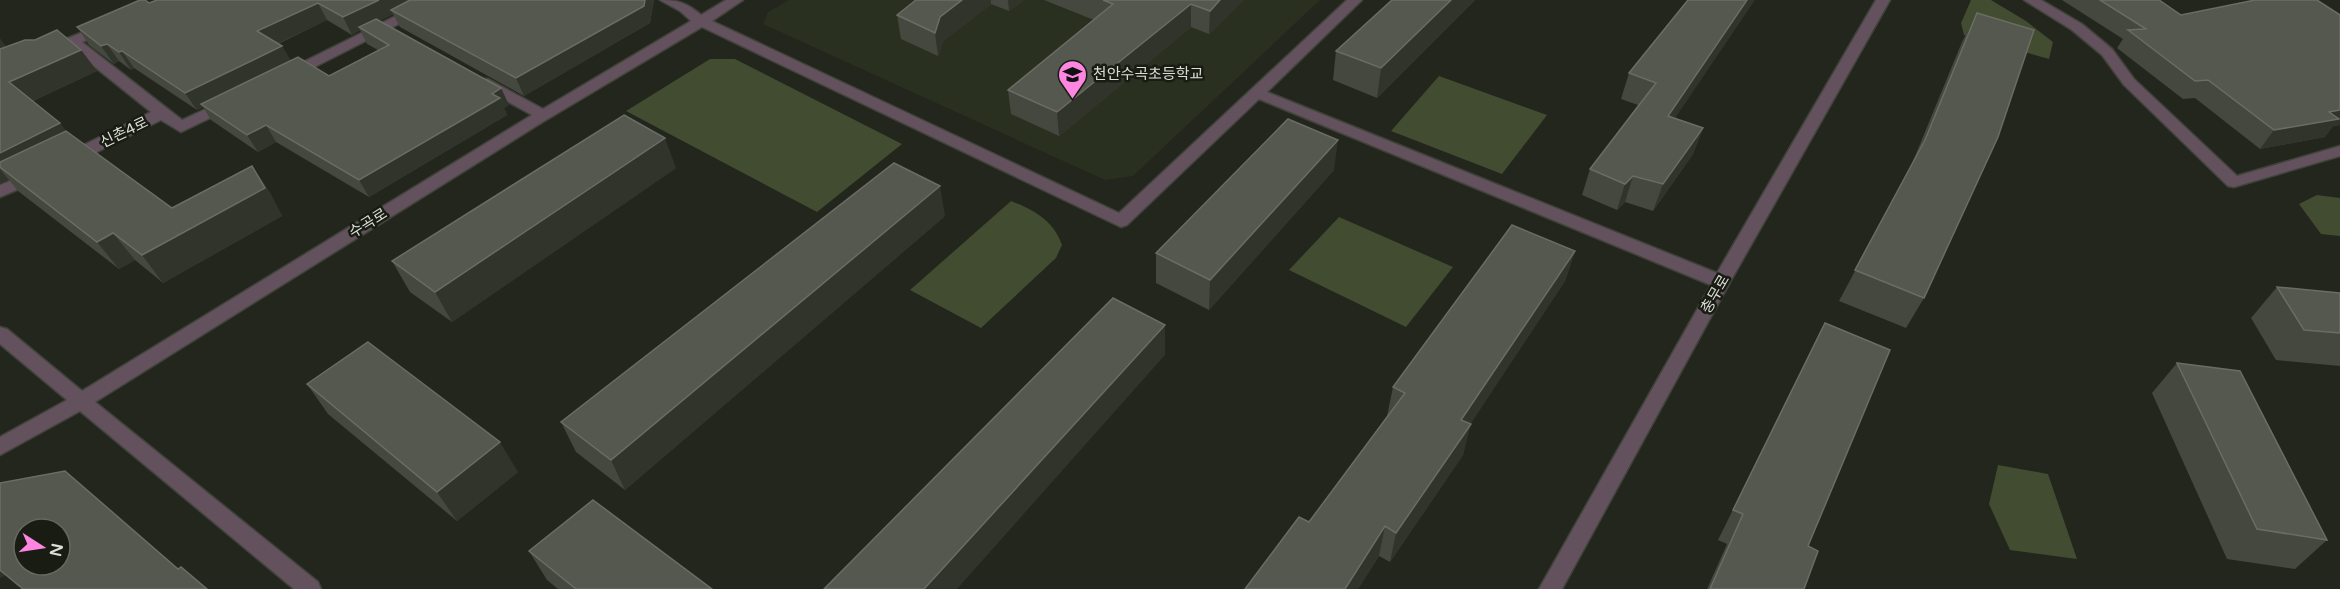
<svg xmlns="http://www.w3.org/2000/svg" width="2340" height="589" viewBox="0 0 2340 589" font-family="'Varela Round','Noto Sans KR',sans-serif">
  <style>
    .built { fill: #2a3020 }
    .green { fill: #414c30 }
    .lines { fill: none; stroke-linecap: round; stroke-linejoin: round }
    .minor-casing { stroke: #40433a; stroke-width: 3 }
    .minor { fill: #63515e; fill-rule: evenodd }
    .wall { fill: #44483e; fill-rule: evenodd }
    .shaded-wall { fill: #30342a }
    .building { fill: #55584f; stroke: #6a6d64; stroke-width: 1.5; fill-rule: evenodd }
    .labels { text-anchor: middle; dominant-baseline: central; stroke-width: 5; stroke-linejoin: round; paint-order: stroke }
    .poi-label { font-size: 15px; fill: #dbddd7; stroke: #181c13; text-anchor: start }
    .street-label { font-size: 15px; fill: #dbddd7; stroke: #181c13 }
  </style>
  <rect width="100%" height="100%" fill="#22261c"/>
  <polygon class="built" points="789,0 1320,0 1133,176 1105,180 763,24 768,12"/>
  <g class="green">
    <polygon points="1971,0 1991,0 2026,21 2053,42 2049,59 1964,35 1961,23"/>
    <polygon points="710,59 735,59 902,144 817,212 626,111"/>
    <polygon points="1439,76 1547,115 1502,174 1391,131"/>
    <polygon points="2317,195 2340,198 2340,236 2321,234 2299,204"/>
    <path d="M1011 201C1034 210 1053 220 1062 245L1056 258 981 328 910 290Z"/>
    <polygon points="1339,217 1453,267 1406,327 1289,270"/>
    <polygon points="1998,465 2048,474 2077,559 2010,550 1989,504"/>
  </g>
  <g class="lines">
    <defs>
      <g id="minor">
        <polygon points="428,0 446,0 293,78 283,78 281,75 283,72"/>
        <path d="M660 0C678 0 687 3 701 15L726 0H743L712 21 1119 213 1347 0H1362L1267 92 1717 273 1876 0H1890L1730 282 1562 589H1539L1711 285 1259 99 1127 225 1121 227 702 27 541 123 95 402 318 582 321 589H294L80 411 0 455V437L67 400 0 344V327L7 329 82 391 532 115 478 85 475 82 478 79H488L543 109 691 21 680 11Z"/>
        <polygon points="2024,0 2041,0 2082,24 2112,49 2134,79 2237,176 2340,146 2340,156 2234,187 2228,186 2124,85 2102,55 2072,30"/>
        <polygon points="106,23 113,27 111,30 82,42 182,120 223,101 228,99 236,104 233,107 181,132 161,120 75,163 63,163 61,159 63,155 151,112 70,47 48,55 41,51 43,48"/>
        <polygon points="36,170 42,171 44,175 42,179 0,197 0,185"/>
      </g>
    </defs>
    <use href="#minor" class="minor-casing"/>
    <use href="#minor" class="minor"/>
  </g>
  <g class="wall">
    <path d="M157 0H654L650 23 524 96 400 27 393 14 379 21 509 105 504 108 507 115 369 197 276 142 258 152 211 120 203 107 197 110 134 68 131 70 119 61 114 64 89 45 77 27ZM327 20 352 35 360 30 367 44 378 50 329 76 290 60 282 46 278 44Z"/>
    <polygon points="916,0 1024,0 1009,11 991,4 943,41 938,56 901,39 897,15"/>
    <polygon points="1044,0 1243,0 1209,34 1191,27 1059,136 1011,114 1008,90 1094,20"/>
    <polygon points="1392,0 1475,0 1377,98 1333,80 1336,51"/>
    <polygon points="1688,0 1675,118 1703,128 1693,154 1653,211 1625,202 1617,210 1582,195 1590,169 1638,105 1621,99 1629,73"/>
    <polygon points="2062,0 2159,0 2181,15 2340,15 2340,125 2333,126 2325,137 2260,149 2195,98 2183,99 2117,48 2123,39"/>
    <polygon points="1977,13 1924,298 1906,328 1839,301 1911,166 1962,42"/>
    <polygon points="0,39 6,47 81,50 97,71 33,101 67,132 172,208 252,166 270,193 282,216 163,283 135,260 119,269 18,191 9,180 0,184"/>
    <polygon points="676,168 452,322 410,292 392,261"/>
    <polygon points="1334,170 1209,310 1156,283 1156,253"/>
    <polygon points="945,216 625,490 576,452 561,422"/>
    <polygon points="1575,251 1565,281 1470,424 1463,455 1390,562 1379,556 1358,589 1245,589 1309,522 1387,416 1393,387"/>
    <polygon points="2277,287 2340,293 2340,366 2276,360 2251,318"/>
    <polygon points="1825,323 1804,589 1707,589 1727,544 1718,540"/>
    <polygon points="2177,363 2327,540 2295,569 2227,559 2152,393"/>
    <polygon points="307,384 518,472 457,521 328,414"/>
    <polygon points="529,551 712,589 558,589 547,580"/>
  </g>
  <g class="shaded-wall">
    <polygon points="379,0 423,0 391,10 393,14 363,29 359,27 360,30 352,35 343,17"/>
    <polygon points="645,0 654,0 650,23 524,96 516,78"/>
    <polygon points="962,0 991,0 991,4 943,41 938,56 935,33 940,17"/>
    <polygon points="1008,0 1024,0 1009,11"/>
    <polygon points="1220,0 1243,0 1209,34 1210,11"/>
    <polygon points="1451,0 1475,0 1377,98 1381,68"/>
    <polygon points="1747,0 1755,0 1659,142 1668,116"/>
    <polygon points="318,3 327,20 268,48 257,31"/>
    <polygon points="1191,4 1191,27 1059,136 1057,112"/>
    <polygon points="0,39 14,58 0,64"/>
    <polygon points="107,44 119,61 114,64 101,46"/>
    <polygon points="282,46 292,64 201,104 203,107 197,110 185,93"/>
    <polygon points="81,50 97,71 26,104 9,82"/>
    <polygon points="122,51 134,68 131,70 119,52"/>
    <polygon points="501,88 509,105 504,108 507,115 369,197 359,180"/>
    <polygon points="2340,110 2340,125 2333,126 2325,137 2260,149 2274,130 2329,112"/>
    <polygon points="60,123 77,145 0,167 0,153"/>
    <polygon points="266,125 276,142 258,152 247,135"/>
    <polygon points="1703,128 1693,154 1653,211 1663,184"/>
    <polygon points="665,138 676,168 452,322 435,292"/>
    <polygon points="1338,140 1334,170 1209,310 1210,280"/>
    <polygon points="252,166 270,193 282,216 163,283 142,255"/>
    <polygon points="0,169 9,180 0,184"/>
    <polygon points="1633,176 1625,202 1617,210 1625,184"/>
    <polygon points="940,186 945,216 625,490 611,460"/>
    <polygon points="113,233 135,260 119,269 97,242"/>
    <polygon points="1575,251 1565,281 1468,428 1471,424 1463,455 1390,562 1396,533 1461,420"/>
    <polygon points="1165,325 1165,355 957,589 924,589"/>
    <polygon points="500,442 518,472 457,521 437,492"/>
    <polygon points="1385,526 1379,556 1358,589 1345,589"/>
    <polygon points="0,570 6,575 0,578"/>
  </g>
  <g class="building">
    <polygon points="140,0 145,0 149,3 157,0 379,0 343,17 318,3 257,31 282,46 185,93 122,51 119,52 107,44 101,46 77,27"/>
    <polygon points="410,0 645,0 644,6 516,78 391,10"/>
    <polygon points="916,0 962,0 940,17 935,33 897,15"/>
    <polygon points="1103,0 1220,0 1210,11 1191,4 1057,112 1008,90 1113,4"/>
    <polygon points="1392,0 1451,0 1381,68 1336,51"/>
    <polygon points="1688,0 1747,0 1668,116 1703,128 1663,184 1633,176 1625,184 1590,169 1656,83 1629,73"/>
    <polygon points="2100,0 2159,0 2181,15 2255,0 2317,0 2340,15 2340,110 2329,112 2339,119 2274,130 2208,80 2195,81 2128,30 2146,29"/>
    <polygon points="1977,13 2034,30 1998,137 1924,298 1855,270 1925,140"/>
    <polygon points="376,19 501,88 492,94 500,98 359,180 266,125 247,135 201,104 298,57 329,76 389,45 359,27"/>
    <polygon points="57,30 81,50 9,82 60,123 0,153 0,49 25,40 35,40"/>
    <polygon points="624,115 665,138 435,292 392,261"/>
    <polygon points="1288,119 1338,140 1210,280 1156,253"/>
    <polygon points="66,131 172,208 252,166 265,188 142,255 113,233 97,242 0,167 0,162"/>
    <polygon points="894,163 940,186 611,460 561,422"/>
    <polygon points="1512,225 1575,251 1461,420 1471,424 1396,533 1385,526 1345,589 1245,589 1299,517 1309,522 1405,393 1393,387"/>
    <polygon points="2277,287 2340,293 2340,333 2304,330"/>
    <polygon points="1113,298 1165,325 924,589 824,589"/>
    <polygon points="1825,323 1890,350 1808,546 1818,551 1804,589 1710,589 1743,514 1733,510"/>
    <polygon points="368,342 500,442 437,492 307,384"/>
    <polygon points="2177,363 2240,371 2327,540 2257,529"/>
    <path d="M65 471 178 569 181 567 207 589H23L0 570V483ZM24 529H60V565H24Z"/>
    <polygon points="593,500 712,589 576,589 529,551"/>
  </g>
  <defs>
    <symbol id="school-pin" viewBox="-11 -11 22 30"><path d="M0 17L-7.5 6A9.5 9.5 0 1 1 7.5 6Z" fill="#fe86e1" stroke="#181c13"/><path d="M0-5L7-2L0 1L-7-2ZM-4 1L0 2.5L4 1V4Q0 6-4 4Z" fill="#111"/></symbol>
  </defs>
  <g fill-rule="evenodd">
    <use href="#school-pin" x="1056" y="58" width="33" height="45"/>
  </g>
  <g class="labels">
    <g class="poi-label">
      <text x="1093" y="74">천안수곡초등학교</text>
    </g>
    <g class="street-label">
      <text transform="translate(124 132) rotate(-26)">신촌4로</text>
      <text transform="translate(368 223) rotate(-32)">수곡로</text>
      <text transform="translate(1715 294) rotate(-60)">충무로</text>
    </g>
  </g>
  <g transform="translate(42 547) rotate(102)"><circle r="28" fill="#181c13" stroke="#666961" stroke-width="1.5"/>
  <path d="M0-4.5L10 22L0 15L-10 22Z" fill="#fe86e1"/>
  <text y="-9" font-size="16" font-weight="bold" text-anchor="middle" fill="#dbddd7">N</text>
  </g>
</svg>
